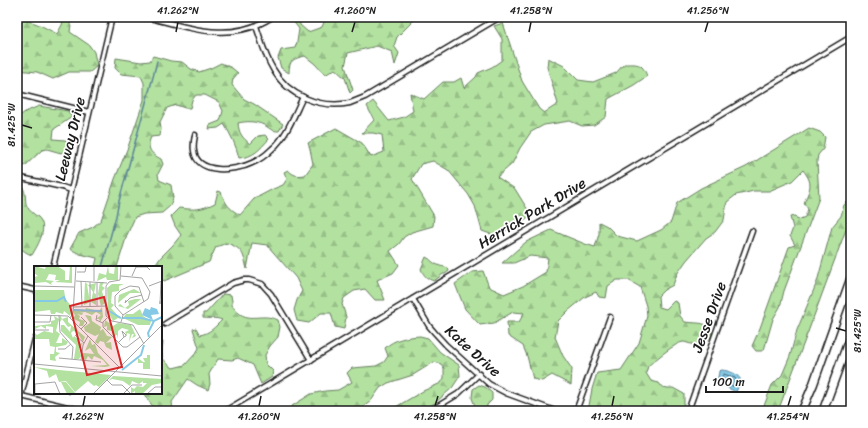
<svg xmlns="http://www.w3.org/2000/svg" width="868" height="428" viewBox="0 0 868 428" font-family="Sriracha,sans-serif">
  <style>
    .forest { fill: url(#forest-firs); stroke: #677e5e }
    .water { fill: #86c9e7; stroke: #5c8496 }
    .lines { fill: none; stroke-linecap: round; stroke-linejoin: round }
    .shore { stroke: #46616d; stroke-width: 1 }
    .stream { stroke: #5c8496; stroke-width: 1.5 }
    .street-casing { stroke: #1c1c1c; stroke-width: 7 }
    .highway-casing { stroke: #1c1c1c; stroke-width: 10 }
    .street { stroke: #fff; stroke-width: 4 }
    .highway { stroke: #fff; stroke-width: 7 }
    .ticks { fill: none; stroke: #1c1c1c; stroke-width: 1.5 }
    .labels { text-anchor: middle; dominant-baseline: central; stroke-width: 3.5; stroke-linejoin: round; paint-order: stroke }
    .street-label { font-size: 15px; fill: #1c1c1c; stroke: #fff }
    .inset-river { fill: none; stroke: #86c9e7; stroke-width: 2 }
    .inset-road { fill: none; stroke: #a4a4a4; stroke-width: 1 }
    .view { fill: #d62828; fill-opacity: 0.15; stroke: #d62828; stroke-width: 2 }
    .inset-edge { fill: none; stroke: #1c1c1c; stroke-width: 2 }
    .neatline { fill: none; stroke: #1c1c1c; stroke-width: 1.5 }
    .ticks-label { font-size: 10px; text-anchor: middle; fill: #1c1c1c }
  </style>
  <defs>
    <pattern id="forest-firs" width="22" height="20" patternUnits="userSpaceOnUse"><rect width="22" height="20" fill="#b2e1a0"/><path d="M5 1l3.5 6h-7zM16 11l3.5 6h-7z" fill="#98c089"/></pattern>
  </defs>
  <rect width="100%" height="100%" fill="#fff"/>
  <filter id="ink" filterUnits="userSpaceOnUse"><feTurbulence type="fractalNoise" baseFrequency=".025" numOctaves="2"/><feDisplacementMap in="SourceGraphic" scale="8" xChannelSelector="R" yChannelSelector="G"/><feConvolveMatrix kernelMatrix="1 2 1 2 8 2 1 2 1" color-interpolation-filters="sRGB"/></filter>
  <g filter="url(#ink)">
    <g class="forest">
      <path d="M64 17H72L70 32 89 45 94 52 97 66 90 72H69L53 79 37 72 17 70V19C34 21 42 26 57 34L62 25Z"/>
      <path d="M290 17H299L300 25 308 32 322 27 326 17H417L397 37 394 46 399 53 395 65 392 52 377 46 348 53 345 66 353 90 350 93 345 78 335 69 325 75 315 64 305 56C293 59 289 60 289 73L281 68 278 58 281 50 295 48 297 42 299 29Z"/>
      <path d="M503 23 522 81 539 109 544 113 558 104 547 67 548 58 564 66 578 80 593 82 616 73 624 64C637 64 642 62 647 76L634 85 608 99 606 117 594 125 582 126 570 121 544 125 531 132 520 148 512 164 497 177 515 189 531 215 517 225 496 236 482 231 475 206 468 194 448 170 433 161 421 164 412 179 434 216 433 226 412 232 404 237 399 244 390 251 399 265 393 273 384 277 377 280 385 300H375L365 289 354 291 344 298 342 304 346 317 344 329 335 327 331 313H321L309 323 297 321 294 310 297 300 302 291 296 278 267 245 252 243 247 269C243 253 243 249 227 243L216 247 209 262 164 281 161 278V267H154L161 257 173 245 181 235 175 226 171 216 179 208C194 210 201 210 215 203L218 191 221 192C226 204 228 208 240 215L254 199 273 189 283 185 287 179 284 172 288 170C294 176 297 176 305 175L313 164 310 149 308 143 336 128 362 143 371 157 384 152 382 135 373 133H362L374 120 367 106 373 101 389 121 404 117 413 111 410 93 424 99 443 82H454L461 78 464 88 476 77 478 73 492 67 502 60V39L494 26Z"/>
      <path d="M153 56 171 61 182 62 191 69 199 72 211 68 221 63 232 68 238 73 233 79 232 85 244 99 254 104 283 124 279 131C271 131 271 129 264 125 255 121 247 121 238 123 239 134 242 137 250 144L258 136 265 135 269 139C259 150 254 157 239 158 236 145 231 135 224 124L218 128 209 129 210 125 220 121 223 111 219 102 205 95H196L192 100 190 108H185L176 105 167 108 160 122 161 129 160 136 151 137C146 148 151 154 161 159L163 164 158 174 159 180 171 185 173 198 170 206 162 213 144 214 135 217 127 235 117 267H95L97 258 80 254 70 249 79 233 93 227 101 220 115 179 128 147 144 100V83L141 76 121 74 115 68 116 58 141 62 150 61Z"/>
      <polygon points="39,106 68,111 72,117 54,129 53,139 65,140 72,146 61,153 47,149 42,150 25,166 17,164 17,118 25,112"/>
      <path d="M809 128 820 132 825 137 823 149 818 155 817 161 819 198 784 291 780 307 773 319 764 350 761 351H756L752 346 760 328 789 247 795 245 790 236 793 228 790 217 795 216 798 220 805 217 808 209 804 203C810 188 814 184 803 170L792 181 769 191H754L736 195 727 202 724 220 715 232 706 238 686 261 677 274 673 285 664 290 658 296 659 307 666 309 674 301 678 303 680 316 685 322C697 324 711 320 712 336 706 341 701 345 692 344 689 344 686 342 683 342 675 343 655 360 648 366L646 373 651 381 659 383 662 387 668 388H673L684 394V405L682 411H588L592 389 597 373 621 370 639 343 647 316 646 306 640 287 628 280H617L608 286 606 298 599 297 596 292 585 297 568 311 558 321 555 337 563 356 572 369 571 385 552 375 542 381 533 379 527 356 523 346 508 336 507 322H519L524 313 513 312 494 323 480 325 465 309 455 284 472 272 483 271 489 287 504 294 523 286 546 272 548 258 530 256 514 263H502L526 242 551 230 585 244 595 247 599 234V222L607 226 617 236 637 241 661 230 671 222 677 203 701 188 746 167Z"/>
      <path d="M22 185C23 188 25 191 25 194 26 198 25 203 27 206 29 211 34 214 38 217 49 227 38 245 32 255 25 253 23 249 17 247V186Z"/>
      <polygon points="848,201 851,201 851,216 808,332 778,411 762,411 772,385 782,375 790,356 797,330 817,282 832,227 841,216 844,205"/>
      <path d="M426 257C431 259 433 264 438 265 441 267 444 266 448 268L449 271 445 274H443L434 281C427 279 424 276 421 269Z"/>
      <path d="M223 294 231 295 232 301V305C246 327 260 311 278 320L280 327 278 337 270 346 265 355 266 364 273 371 272 377 261 384 253 365 238 358 232 360 218 359 209 374 210 384 208 390 197 385 188 379 172 402 173 411H153L154 408 143 393H141H161V340L163 341C162 357 160 358 173 368L185 365 196 353 199 348 193 329 196 328 200 335C210 333 215 327 222 320 215 317 210 319 203 318V313H206Z"/>
      <path d="M420 336 428 338 440 352 459 365 460 376 452 388 436 402 422 411H389L423 391 441 383 444 378V368L441 364 434 362 413 375 388 383 380 388 371 401 358 411H286L292 406 311 394 325 391 338 390 352 382 347 373 352 368 376 366 384 362 388 356 385 348C394 339 407 337 420 336Z"/>
      <polygon points="479,385 485,387 492,393 492,400 487,405 487,411 477,411 472,398 473,389"/>
    </g>
    <path class="water" d="M722 370C729 371 737 373 741 380L736 392C732 390 721 385 718 381 717 378 719 374 719 371Z"/>
    <g class="lines">
      <polygon class="shore" points="724,374 735,378 736,380 734,386 732,386 723,380 722,377"/>
      <g class="stream">
        <polyline points="102,267 116,216 119,201 153,77 157,61"/>
        <polyline points="69,394 69,393"/>
      </g>
      <defs>
        <g id="street">
          <path d="M147 17C191 28 230 44 272 17"/>
          <path d="M256 26C261 40 265 56 273 69 288 96 320 109 350 103 355 101 360 99 365 97L500 17"/>
          <polyline points="17,94 89,112"/>
          <path d="M195 135C194 140 193 146 194 151 197 175 236 171 252 163 259 160 266 155 272 149 287 136 294 115 303 97"/>
          <polyline points="17,177 62,187 71,190"/>
          <polyline points="53,267 112,17"/>
          <polyline points="17,286 35,290"/>
          <polyline points="413,299 429,326 435,333 446,345 489,384 506,393 555,411"/>
          <polyline points="165,324 233,283 244,280 249,280 262,284 271,294 311,360"/>
          <polyline points="17,395 84,411"/>
          <polyline points="21,396 35,339"/>
          <polyline points="225,411 851,37"/>
          <polyline points="430,411 458,394 479,374"/>
          <polyline points="576,411 610,317"/>
          <polyline points="688,411 752,231"/>
        </g>
        <g id="highway">
          <polyline points="802,411 813,385 851,278"/>
          <polyline points="823,411 851,334"/>
        </g>
      </defs>
      <use href="#street" class="street-casing"/>
      <use href="#highway" class="highway-casing"/>
      <use href="#street" class="street"/>
      <use href="#highway" class="highway"/>
    </g>
  </g>
  <path class="ticks" d="M176 32 178 22M352 32 355 22M529 32 531 22M705 32 708 22M22 125 32 128M836 328 846 331M83 406 85 396M259 406 261 396M435 406 438 396M612 406 614 396M788 406 791 396"/>
  <g class="labels">
    <g class="street-label">
      <text transform="translate(70 139) rotate(-76)">Leeway Drive</text>
      <text transform="translate(532 213) rotate(-31)">Herrick Park Drive</text>
      <text transform="translate(709 317) rotate(-70)">Jesse Drive</text>
      <text transform="translate(473 351) rotate(42)">Kate Drive</text>
    </g>
  </g>
  <g transform="translate(34 266)">
    <rect width="128" height="128" fill="#fff"/>
    <path d="M0 0 11 3 12 0H23L31 5V14H35L36 0H38V17L21 16 26 14H21L22 9 15 8 12 14 20 15 17 17 18 19 12 16 1 17 0 11 4 10 0 7ZM74 0 75 7 80 8 81 0H84V14H73L72 11 63 15 65 7 72 9ZM51 16 54 19 62 17 60 27 62 28V39L57 36 59 26 55 20 53 19 56 36 50 39ZM66 16H70L68 20 71 22 68 25 71 37 67 40 64 28ZM78 18H90L85 20V25L78 26 77 37 80 39 77 42 87 53 84 52 79 55 74 46 73 22ZM100 23 107 27H96L84 37 85 29ZM29 30 38 41 35 43 38 44 36 50 30 45 29 48 22 46 21 48H17L16 44 0 46V43ZM101 33H107L94 43 84 40 86 38 91 42 95 39 94 35ZM68 41 69 51 66 56 65 53H62L67 49 62 46 58 49 51 46 46 47H49L48 49 43 48 46 50 45 53 51 55 49 60H45L46 56 38 52 41 50 39 44 42 43 51 44 52 42 65 45ZM106 43 109 50 117 55 116 59H104L89 52 92 48H99ZM26 49 28 53 34 51V56L51 71 49 76 43 66 39 65 37 67 39 72 40 70 44 73 45 78 49 77 45 82 47 90 45 93H40L42 79 27 65V59H30L36 66 37 60 34 61 28 53 26 56ZM51 49 57 50 58 55 67 61 66 65 69 63 73 70 78 71 72 77 77 76 78 84 72 81 70 76 66 75 64 78 61 76 65 68 61 70 51 65 50 61 56 57ZM20 50 25 53 22 65 26 68 22 77H28V72L34 76 32 79 22 81V86L26 87 21 91 22 95 16 94V88H20L21 81 16 80 15 73H0V66L3 69 10 65 19 67V61L12 60V63L7 60 1 63V60L17 58V55L21 54ZM71 54 79 60 84 57 97 59 102 70 98 72 100 68H98L95 76 96 68 93 67V70L91 66 95 64 88 62 84 65V73L83 69 80 70 78 65 73 64V60L70 61ZM56 73 58 79 61 78 64 87 76 100 71 101 57 100 73 99 69 94 60 90 58 94 54 90 52 94 48 93 49 87 60 88 56 82 51 85ZM0 101 25 104 77 109 65 121 62 119 60 120 54 115 41 126 32 115 25 116 22 108 15 112 13 105ZM79 110 128 113V117L118 119 108 128H101V125L98 127H97V121L100 123 103 120 109 121 113 117H109V115L105 118 98 115 96 120 89 115 78 113 74 115Z" fill="#b2e1a0"/>
    <path d="M27 116H32L42 128H33Z" fill="#b2e1a0"/>
    <path d="M0 24H30L33 44H0Z" fill="#b2e1a0"/>
    <path d="M113 89H116V103H109V97H104V92L109 96H111L109 92H113Z" fill="#b2e1a0"/>
    <path d="M117 41 123 43 125 48 117 49 119 54 108 49 111 42 116 44Z" fill="#86c9e7"/>
    <path class="inset-river" d="M0 35H23L30 31 32 36M40 44 68 45M75 45 87 52M88 52H107L120 55 128 51M115 71 114 67 120 55M88 104 107 89 110 79"/>
    <path class="inset-road" d="M60 0V15M87 0 86 14 75 16 72 20V50L78 55 99 59 110 78M43 6H51L52 1M87 10 108 12 116 26 114 33 89 49 87 56M98 10 102 1H113L116 4M42 15 73 17M47 15 48 40M56 16V40M63 16V40M0 20 40 21M115 20 128 15M92 34 91 37 96 32 108 29M126 35V38L127 15M39 41 72 40M0 49 34 50 86 102M25 49 26 66 39 81 38 93M63 49 62 54 69 57M89 49 81 40V30L87 24 96 20 105 21 110 36M47 51 53 57 47 63M36 52 39 47 42 0M73 52 69 56V61L89 81H93L106 71M0 56H16L17 49M0 64H15M41 69 50 77M84 77 90 71 92 70V69L88 65 90 71M24 83H31L37 78M25 92 67 96M47 94 49 79 54 70M0 98 128 110M73 114 78 119H88L97 128M1 128V118L21 116 26 128M59 128 128 59M89 128 98 119H108M113 128 121 121H128"/>
    <path class="view" d="M70 31 88 101 53 109 36 40Z"/>
    <rect width="128" height="128" class="inset-edge"/>
  </g>
  <rect width="868" height="428" fill="none" stroke="#fff" stroke-width="44"/>
  <path d="M706 386v6h77v-6" fill="none" stroke="#1c1c1c" stroke-width="2"/>
  <text x="712" y="386" font-size="12" fill="#1c1c1c" stroke="#ffffff" stroke-width="3" paint-order="stroke">100 m</text>
  <rect x="22" y="22" width="824" height="384" class="neatline"/>
  <g class="ticks-label">
    <text x="178" y="14">41.262°N</text>
    <text x="355" y="14">41.260°N</text>
    <text x="531" y="14">41.258°N</text>
    <text x="708" y="14">41.256°N</text>
    <text transform="translate(11 125) rotate(-90)" y="4">81.425°W</text>
    <text transform="translate(857 331) rotate(-90)" y="4">81.425°W</text>
    <text x="83" y="420">41.262°N</text>
    <text x="259" y="420">41.260°N</text>
    <text x="435" y="420">41.258°N</text>
    <text x="612" y="420">41.256°N</text>
    <text x="788" y="420">41.254°N</text>
  </g>
</svg>
